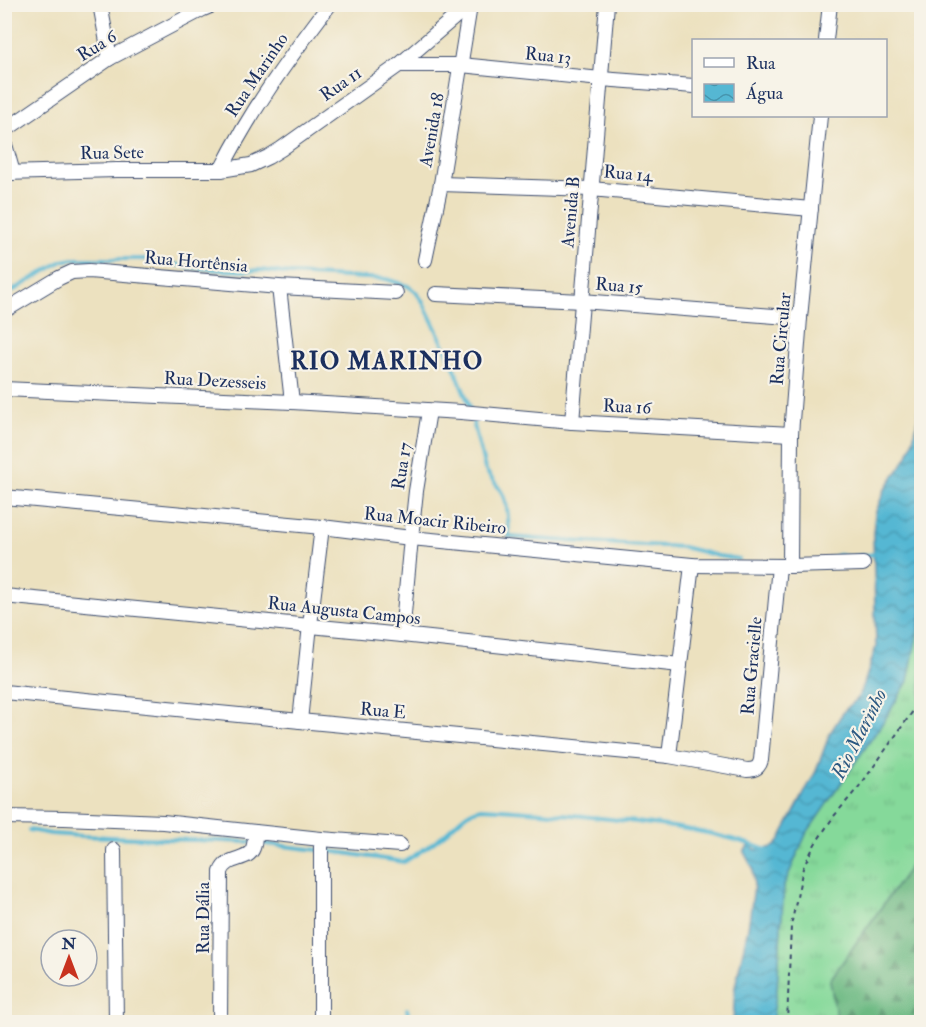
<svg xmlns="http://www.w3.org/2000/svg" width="926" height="1027" viewBox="0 0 926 1027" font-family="'IM FELL Double Pica',serif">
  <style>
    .grass { fill: url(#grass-tufts); stroke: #50847c; stroke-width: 1.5 }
    .forest { fill: url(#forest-firs); stroke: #447470; stroke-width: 1.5 }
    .water { fill: url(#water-waves); stroke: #387398; stroke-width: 1.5 }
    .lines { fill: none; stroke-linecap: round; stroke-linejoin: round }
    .stream { stroke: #55b7d3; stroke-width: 4 }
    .minor-casing { stroke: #3a4a6d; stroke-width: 16 }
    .path { stroke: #3a4a6d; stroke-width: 2; stroke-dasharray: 4.5 4.5; stroke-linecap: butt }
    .minor { stroke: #fff; stroke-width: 14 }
    .labels { text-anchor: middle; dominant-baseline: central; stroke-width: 4.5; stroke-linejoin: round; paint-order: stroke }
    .street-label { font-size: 18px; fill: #1b2f5e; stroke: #f7f3e8 }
    .water-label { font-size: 20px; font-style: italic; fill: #2c5881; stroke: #f7f3e8 }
    .district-label { font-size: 24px; font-weight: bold; letter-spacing: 1.5px; fill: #1b2f5e; stroke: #f7f3e8 }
  </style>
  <defs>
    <pattern id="grass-tufts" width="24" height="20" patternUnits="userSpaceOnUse" patternTransform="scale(1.5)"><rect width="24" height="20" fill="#85d99a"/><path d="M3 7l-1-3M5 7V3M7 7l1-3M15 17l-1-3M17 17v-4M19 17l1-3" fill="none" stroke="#72bb87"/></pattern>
    <pattern id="forest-firs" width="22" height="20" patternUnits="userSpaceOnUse" patternTransform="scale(1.5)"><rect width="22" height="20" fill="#6cb982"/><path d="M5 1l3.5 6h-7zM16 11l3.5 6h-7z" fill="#58976e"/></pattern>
    <pattern id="water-waves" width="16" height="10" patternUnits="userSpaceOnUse" patternTransform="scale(1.5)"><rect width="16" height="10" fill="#55b7d3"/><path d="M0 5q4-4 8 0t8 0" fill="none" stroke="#4695ae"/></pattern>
  </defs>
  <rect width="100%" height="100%" fill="#f7f3e8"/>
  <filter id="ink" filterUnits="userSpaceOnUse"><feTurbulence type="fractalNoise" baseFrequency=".0167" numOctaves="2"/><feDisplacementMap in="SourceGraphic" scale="12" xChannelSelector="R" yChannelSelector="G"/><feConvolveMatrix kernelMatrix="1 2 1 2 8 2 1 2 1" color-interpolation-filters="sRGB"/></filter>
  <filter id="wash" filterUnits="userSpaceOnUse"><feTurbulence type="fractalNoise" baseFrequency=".008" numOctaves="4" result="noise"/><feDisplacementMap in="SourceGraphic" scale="24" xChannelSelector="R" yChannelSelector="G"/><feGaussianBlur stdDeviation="1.35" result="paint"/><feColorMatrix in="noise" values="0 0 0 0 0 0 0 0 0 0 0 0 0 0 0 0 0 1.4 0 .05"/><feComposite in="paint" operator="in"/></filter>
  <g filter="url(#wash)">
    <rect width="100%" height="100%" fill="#ece1bf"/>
    <polygon class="grass" points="921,610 921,851 830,980 837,1021 839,1022 772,1022 777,988 784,885 806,834 885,719 908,681"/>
    <polygon class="forest" points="921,851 921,1022 839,1022 837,1021 830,980"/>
    <path class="water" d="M921 387 922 610 908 681 885 719 806 834 784 885 777 988 772 1022H733L735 987 748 928 754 887 753 869 744 852 749 845 756 850C772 847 777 850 783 833L816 771 830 733 844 711 858 698 865 681 876 647 873 533 875 514 885 489 908 456 917 425Z"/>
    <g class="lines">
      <g class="stream">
        <path d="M4 296 62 261 74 259H147L189 267 218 270 243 271 261 270 290 274 386 279 408 286 416 292 423 302 453 364 468 402 485 469C490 478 497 484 502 493 509 506 508 522 509 537L567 541 683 547 718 556 739 559"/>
        <polyline points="828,560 838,555 850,557 876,554"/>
        <polyline points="29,830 51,834 82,836 250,842"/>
        <path d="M258 843 344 853 404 862C417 854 431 845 443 835 456 825 464 811 482 808 525 810 567 814 610 819 664 825 716 831 767 850"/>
        <polyline points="407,1009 410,1022"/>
      </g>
    </g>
  </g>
  <g filter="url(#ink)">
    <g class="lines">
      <defs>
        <g id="minor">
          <polyline points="100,4 110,58"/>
          <polyline points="826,40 830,4"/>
          <polyline points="399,65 461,65 601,79 694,86"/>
          <polyline points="4,131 110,58 203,9 215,4"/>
          <polyline points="4,141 13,173"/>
          <path d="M221 170C251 110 289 58 330 4"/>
          <polyline points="4,173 117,170 221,170 251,165 268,157 281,149 399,65 470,4"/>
          <polyline points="441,184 591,189 811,209"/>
          <polyline points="425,260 441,184 470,6"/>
          <polyline points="279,287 292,402"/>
          <polyline points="436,294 582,301 800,318"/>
          <polyline points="4,311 59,278 72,272 89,271 279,287 396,293"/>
          <polyline points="4,389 292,402 461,412 572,422 791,434"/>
          <polyline points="572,422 607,4"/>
          <polyline points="4,497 322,527 411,538 692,565 790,566 863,564"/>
          <polyline points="790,566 791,434 800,318 820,116"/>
          <polyline points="4,596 402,635 680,665"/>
          <polyline points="402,635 411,538 416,491 429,411"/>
          <path d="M4 692 300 721 669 756 747 770C755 770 759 768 761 760L779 566"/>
          <polyline points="300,721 310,625 322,527"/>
          <polyline points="669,756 692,565"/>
          <polyline points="4,817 64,818 163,822 321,839 321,1022"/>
          <polyline points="321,839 400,845"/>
          <polyline points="114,850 116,1022"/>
          <path d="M220 1022 221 872C227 855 248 862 253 848 255 843 255 837 255 832"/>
        </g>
      </defs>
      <use href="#minor" class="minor-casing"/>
      <polyline class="path" points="787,1022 791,926 803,868 815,844 834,816 862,783 913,711 922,695"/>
      <use href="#minor" class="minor"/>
    </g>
  </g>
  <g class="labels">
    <g class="street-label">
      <text transform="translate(97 46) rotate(-32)">Rua 6</text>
      <text transform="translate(548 56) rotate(6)">Rua 13</text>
      <text transform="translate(257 75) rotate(-56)">Rua Marinho</text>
      <text transform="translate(341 84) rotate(-35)">Rua 11</text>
      <text transform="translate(432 130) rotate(-80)">Avenida 18</text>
      <text transform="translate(112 153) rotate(-1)">Rua Sete</text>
      <text transform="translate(628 174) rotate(5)">Rua 14</text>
      <text transform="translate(571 212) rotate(-85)">Avenida B</text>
      <text transform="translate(196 262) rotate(5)">Rua Hortênsia</text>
      <text transform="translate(619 286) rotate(5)">Rua 15</text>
      <text transform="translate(781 339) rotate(-85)">Rua Circular</text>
      <text transform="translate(215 381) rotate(3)">Rua Dezesseis</text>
      <text transform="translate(627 407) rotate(3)">Rua 16</text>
      <text transform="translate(402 466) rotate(-81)">Rua 17</text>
      <text transform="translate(435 521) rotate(6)">Rua Moacir Ribeiro</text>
      <text transform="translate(344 611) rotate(6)">Rua Augusta Campos</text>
      <text transform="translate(752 666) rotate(-85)">Rua Gracielle</text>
      <text transform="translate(383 711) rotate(5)">Rua E</text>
      <text transform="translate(203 918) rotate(-90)">Rua Dália</text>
    </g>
    <g class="water-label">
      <text transform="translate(859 734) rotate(-63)">Rio Marinho</text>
    </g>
    <g class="district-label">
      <text x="387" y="361">RIO MARINHO</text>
    </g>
  </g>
  <rect width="926" height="1027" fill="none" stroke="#f7f3e8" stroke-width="24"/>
  <rect x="692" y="39" width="195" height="78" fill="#f7f3e8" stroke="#9fa5b1" stroke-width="1.5"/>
  <rect x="704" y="58" width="30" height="9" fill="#ffffff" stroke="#9fa5b1" stroke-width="1.5"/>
  <text x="746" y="69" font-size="18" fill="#1b2f5e">Rua</text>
  <rect x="704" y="84" width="30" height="18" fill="url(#water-waves)" stroke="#9fa5b1" stroke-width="1.5"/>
  <text x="746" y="99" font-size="18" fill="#1b2f5e">Água</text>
  <g transform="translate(69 958)"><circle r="28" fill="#f7f3e8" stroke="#9fa5b1" stroke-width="1.5"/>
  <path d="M0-4.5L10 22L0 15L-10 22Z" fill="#c8321e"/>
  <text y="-9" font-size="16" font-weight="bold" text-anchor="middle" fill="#1b2f5e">N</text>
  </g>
</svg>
